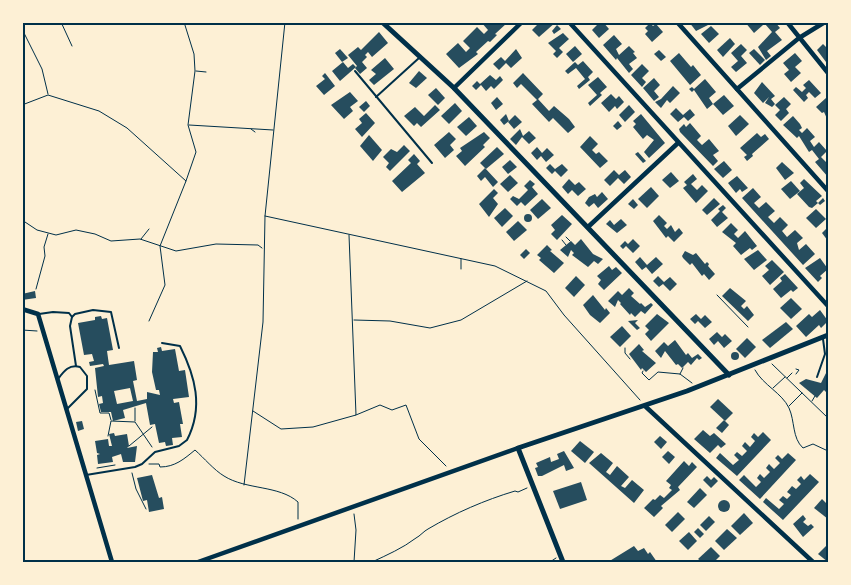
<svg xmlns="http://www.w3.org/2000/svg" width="851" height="585" viewBox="0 0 851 585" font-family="Inter,sans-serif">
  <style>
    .building { fill: #264d5e; fill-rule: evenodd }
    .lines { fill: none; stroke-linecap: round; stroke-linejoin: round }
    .path { stroke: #003049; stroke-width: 1 }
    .service { stroke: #003049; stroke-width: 2 }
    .minor { stroke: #003049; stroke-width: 4.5 }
    .tertiary { stroke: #003049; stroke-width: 5 }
    .neatline { fill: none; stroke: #003049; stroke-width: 2 }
  </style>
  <rect width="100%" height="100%" fill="#fdf0d5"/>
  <g class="building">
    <polygon points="481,22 512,22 509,25 507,23 495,34 497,35 490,42 488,41 476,52 478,54 459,68 446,54 458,43 466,52 470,48 463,41 477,27 484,34 488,30"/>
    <polygon points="540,22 556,22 539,37 532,30"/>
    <polygon points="600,22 603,22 609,29 599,38 592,30"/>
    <polygon points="689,22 705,22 708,25 696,31"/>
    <polygon points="745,22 761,22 763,25 754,33"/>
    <polygon points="767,22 775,22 780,28 775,32 782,40 767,51 771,56 766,60 758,47 772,32 765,24"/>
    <polygon points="650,23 653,26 656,24 663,32 652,42 645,34 648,31 645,28"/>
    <polygon points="557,25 561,29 554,34 552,31"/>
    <polygon points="711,26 719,34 709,43 701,34"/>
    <polygon points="379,32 388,43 372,57 368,52 365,55 367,57 362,62 367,68 360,74 355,68 357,66 348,55 358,47 361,50"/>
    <polygon points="563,33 569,39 559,48 563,52 557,58 553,54 556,51 548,43"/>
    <polygon points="614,35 622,44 616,49 619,55 629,46 635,52 633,53 637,58 629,64 633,69 629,73 617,58 616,60 603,45"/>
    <polygon points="730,38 735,44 723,57 717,50"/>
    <polygon points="741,44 747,50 741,56 747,63 736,72 731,67 738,61 731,53"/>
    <polygon points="823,44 828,49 828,62 826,62 817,50"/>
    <polygon points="575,46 582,54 573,62 566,54"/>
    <polygon points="340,49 348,58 342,62 335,53"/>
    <polygon points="516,49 522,58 511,68 506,63 499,70 493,64 501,57 505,61"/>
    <polygon points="754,49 765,60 760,65 749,53"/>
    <polygon points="659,50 666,57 661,61 654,54"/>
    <polygon points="679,53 691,67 693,65 701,75 690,85 670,61"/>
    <polygon points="795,53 802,61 795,67 801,73 791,82 784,74 789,70 783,63"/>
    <polygon points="385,58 394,69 374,85 369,80 376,74 371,70"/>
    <polygon points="583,61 593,72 588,77 590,80 579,89 577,86 585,79 576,68 568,74 565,71 575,62 578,65"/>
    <polygon points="343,62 348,68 353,64 356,67 340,81 332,71"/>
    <polygon points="642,64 649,71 642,78 646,82 642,87 631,75"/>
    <polygon points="419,71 427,78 416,88 409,83"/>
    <polygon points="325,73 335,86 324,95 316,86 325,79 322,76"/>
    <polygon points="523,73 543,94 538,99 549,111 554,106 569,119 575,127 568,133 553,118 549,122 532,104 537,100 521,84 517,88 513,83"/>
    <polygon points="490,75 496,80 500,76 503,80 494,89 491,86 486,91 481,85 476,90 472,86 477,81 480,84"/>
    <polygon points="598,77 607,87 600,93 602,95 590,106 588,103 597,95 588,85"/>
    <polygon points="654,78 660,85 654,91 659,97 654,101 643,88"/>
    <polygon points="705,79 716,92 709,98 713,104 707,109 694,90 692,92 689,89 692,87 694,89"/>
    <polygon points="809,80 821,93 815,98 809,92 806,95 808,98 804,102 793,90 796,87 802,92 806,88 803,85"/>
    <polygon points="762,82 775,96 771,99 775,104 772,107 765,103 769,97 763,103 754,93"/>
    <polygon points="673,86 680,93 670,103 667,100 661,108 655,102 661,99"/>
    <polygon points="436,88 445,98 438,105 428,95"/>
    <polygon points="350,92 358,101 350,107 353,111 344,119 331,105"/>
    <polygon points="611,94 616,99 619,96 624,102 617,109 615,106 609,112 601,103"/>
    <polygon points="724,95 734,106 723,115 713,104"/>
    <polygon points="497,97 503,104 496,110 491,103"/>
    <polygon points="784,97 791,104 786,109 789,113 781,121 775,115 780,110 775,105"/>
    <polygon points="826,98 828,100 828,121 824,112 822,113 816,107"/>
    <polygon points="366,101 370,106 364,112 359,107"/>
    <polygon points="455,103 462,111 449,124 441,116"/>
    <polygon points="435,105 440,110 421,127 417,123 414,126 404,116 415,107 424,116"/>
    <polygon points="629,105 635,112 625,122 619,115"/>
    <polygon points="676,108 683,115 690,109 695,115 688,121 684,117 678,122 670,114"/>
    <polygon points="366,113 375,123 362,137 355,129 362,123 359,119"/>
    <polygon points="506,114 509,121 504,125 500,120"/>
    <polygon points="641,114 665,143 649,158 644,152 654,140 647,135 643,139 633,127 636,124 633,121"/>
    <polygon points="515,115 522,122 514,129 508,122"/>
    <polygon points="740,115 749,124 736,136 728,126"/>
    <polygon points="793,116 800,124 802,128 799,130 802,133 807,128 815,137 810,141 814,147 819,142 827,151 821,157 827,163 828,161 828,177 815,162 819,159 812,150 809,152 799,136 797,138 783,125"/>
    <polygon points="469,117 477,126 466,136 457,127"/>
    <polygon points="618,121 622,126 617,130 613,126"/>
    <polygon points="690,123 701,136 697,140 702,145 709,139 719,151 713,155 718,161 713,166 680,132 679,129 684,124 686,127"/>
    <polygon points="520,129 523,136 529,131 536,138 529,144 522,137 516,145 510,139"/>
    <polygon points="449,132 456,139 450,145 454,150 445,158 434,145"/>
    <polygon points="484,132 490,138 483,145 485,147 465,166 456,156 462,151 460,148"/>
    <polygon points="757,133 761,137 765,134 769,139 752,154 753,156 747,161 744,157 747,155 740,148"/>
    <polygon points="369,135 382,150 373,161 360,146"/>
    <polygon points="590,136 598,144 592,150 596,154 599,152 608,161 600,168 580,147"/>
    <polygon points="404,145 410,151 390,171 386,167 389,163 383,157 391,149 397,152"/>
    <polygon points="497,147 504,154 486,169 480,163"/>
    <polygon points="537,147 542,153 547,148 554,155 546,162 541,156 537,160 531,153"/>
    <polygon points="638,152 646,161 643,163 635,154"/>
    <polygon points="414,154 420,161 417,164 425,173 402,192 392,181 411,163 408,160"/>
    <polygon points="510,160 517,167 508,174 502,167"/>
    <polygon points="724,161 732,170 723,178 714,169"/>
    <polygon points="782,162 794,173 785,180 776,168"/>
    <polygon points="550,164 555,169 562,164 568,170 561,177 555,171 552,174 546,168"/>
    <polygon points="485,168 498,182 493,187 485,177 481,181 477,176"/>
    <polygon points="614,170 619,175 625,170 631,177 624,184 618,178 610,186 604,180"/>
    <polygon points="671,172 679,181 670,188 662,180"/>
    <polygon points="693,174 697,179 691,184 697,190 702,185 708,191 696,203 683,188 687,185 684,182"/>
    <polygon points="510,175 518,183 508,192 500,184"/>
    <polygon points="737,176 748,188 742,192 740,189 736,193 728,183"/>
    <polygon points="569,179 575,185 579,182 586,189 578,196 572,190 568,194 562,187"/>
    <polygon points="804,179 822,196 816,201 818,203 823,198 825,201 820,205 818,203 812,208 809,207 797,194 804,188 800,183"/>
    <polygon points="530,180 535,184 532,187 538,194 525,206 521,202 517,206 510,199 513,196 519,199 528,190 524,186"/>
    <polygon points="791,181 800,191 790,199 781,189"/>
    <polygon points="651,187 659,196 647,208 638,199"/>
    <polygon points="753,188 761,197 754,203 759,208 766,202 775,211 768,217 774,223 780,217 788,225 782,231 787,237 795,230 803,238 797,243 799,250 806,244 815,254 803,265 742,198"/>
    <polygon points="494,189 498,193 493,198 498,204 489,217 479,204"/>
    <polygon points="602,192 608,199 598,208 594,203 589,207 585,203 589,197 595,194 597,197"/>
    <polygon points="714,198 720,204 707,215 702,210"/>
    <polygon points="542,199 551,208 538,219 530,210"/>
    <polygon points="633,199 638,205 634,209 628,204"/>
    <polygon points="723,205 726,208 722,212 728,218 717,227 711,220 720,211 718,209"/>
    <polygon points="505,208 513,216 502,227 494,218"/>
    <polygon points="816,209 826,219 816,228 806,218"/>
    <circle cx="528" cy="218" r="4"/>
    <polygon points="562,215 572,224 557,240 551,234 555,230 551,225"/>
    <polygon points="659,215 667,223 664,226 667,229 671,225 675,232 679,228 683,233 674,242 668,236 666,238 653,221"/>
    <polygon points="621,219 627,225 617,233 606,224 610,220 614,225"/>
    <polygon points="518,221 527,230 514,241 506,232"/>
    <polygon points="731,223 738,230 734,234 738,238 745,231 757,246 752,250 750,248 741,255 733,246 736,243 722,232"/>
    <polygon points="828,227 828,241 822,233"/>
    <polygon points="581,239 593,254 603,259 598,264 594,261 588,267 572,255 574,253 571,250 568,257 560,250 571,241 575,245"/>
    <polygon points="633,239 640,246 633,253 626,246 623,249 620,246 625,241 628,244"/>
    <polygon points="547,245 552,250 550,251 564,263 554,273 539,260 541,258 537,255"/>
    <polygon points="526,249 530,253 524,259 520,255"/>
    <polygon points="758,250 767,260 754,270 744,259"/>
    <polygon points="685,251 693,255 696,253 705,264 707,262 709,264 708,266 715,274 709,280 704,274 702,276 692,263 690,265 683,258 682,256"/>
    <polygon points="640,257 647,265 656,257 663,264 652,274 646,267 642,270 635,262"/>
    <polygon points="820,258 828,269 820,276 822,278 818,282 805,268"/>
    <polygon points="772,260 784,272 770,285 762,276 769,270 765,266"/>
    <polygon points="609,266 612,270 616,267 622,273 604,290 598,284 601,280 597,276"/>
    <polygon points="785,274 798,288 793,292 791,290 781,298 773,289 782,281 780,278"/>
    <polygon points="576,276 585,285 574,297 565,288"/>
    <polygon points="658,276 664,282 670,277 677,284 670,291 663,284 659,287 653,281"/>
    <polygon points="629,288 634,293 631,296 640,304 641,303 645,307 651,303 653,305 645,314 641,311 635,317 631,313 630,315 620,304 621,303 618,300 615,307 608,301 618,291 622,295"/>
    <polygon points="730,288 746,301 741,306 744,309 747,306 754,315 748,321 722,296"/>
    <polygon points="35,291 36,298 22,300 22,294"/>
    <polygon points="593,295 605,310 606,308 610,313 600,323 590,315 583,305"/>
    <polygon points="791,298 802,309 791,319 780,308"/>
    <polygon points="820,310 828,321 821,328 819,325 806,337 796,326 809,314 812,317"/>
    <polygon points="657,314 669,323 651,341 645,334 649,330 645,326"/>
    <polygon points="696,314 701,319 705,315 712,322 705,328 698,321 695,324 690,319"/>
    <path d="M101 316 102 319 107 318 113 350 107 351 109 365 134 361 137 380 133 381 137 401 147 399V392L160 395 159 390H156L152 372 153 352H158L157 348 161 347 162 351 175 349 179 371 185 370 189 397 173 399 174 403 179 402 183 424H180L182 437 172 438 173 445 166 446 165 442 159 443 155 424 150 425 146 403 123 410 125 418 113 421 111 412H101L99 404 103 403 102 396 98 397 95 368 104 366 103 364 90 366 89 362 94 361 92 354 84 355 78 323 95 320V317ZM130 388 133 401 117 404 114 391Z"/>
    <polygon points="638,320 635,323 640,328 637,330 628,321"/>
    <polygon points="786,322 793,329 770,348 762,340"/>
    <polygon points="622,326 631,336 620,347 610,337"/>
    <polygon points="717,332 722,337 725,334 732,341 724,348 718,341 714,345 709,339"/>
    <polygon points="747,338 756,347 745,358 736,349"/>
    <polygon points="675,340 686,355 688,353 692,358 698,354 702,358 699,360 697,358 691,365 688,362 682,368 678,364 676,365 665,351 661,358 655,351 664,342 668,346"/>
    <polygon points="639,344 644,350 642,351 656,363 646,372 642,368 641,370 629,354"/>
    <circle cx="735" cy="356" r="4"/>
    <polygon points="828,369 828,386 826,392 824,390 817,398 799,383 806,379 821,383"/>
    <polygon points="718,399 733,413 725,421 710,407"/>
    <polygon points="724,420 729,425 722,433 716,428"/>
    <polygon points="82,421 84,429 78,431 76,422"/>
    <polygon points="703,430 710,436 714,433 726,444 721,448 718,445 710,453 694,439"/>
    <polygon points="763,432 771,440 737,476 716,458 720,453 733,465 739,460 734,455 737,452 742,456 747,451 742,446 745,442 750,447 755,441 751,437 754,433 758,437"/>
    <polygon points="114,433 115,436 127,434 129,446 127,448 137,446 135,462 123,462 121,454 112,457 113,462 98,464 97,455 100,454 97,453 95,441 108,439 109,446 112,446 109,434"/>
    <polygon points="660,436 667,442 661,449 654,442"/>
    <polygon points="580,441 594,452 585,463 571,451"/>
    <polygon points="564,451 574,468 566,471 564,465 542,476 538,476 535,468 538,467 536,463 550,457 551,462 559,459 557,454"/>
    <polygon points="668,451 675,457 669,464 662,457"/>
    <polygon points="601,453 613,463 606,472 610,475 617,466 629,477 621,486 625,488 632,480 644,490 634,503 589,463"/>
    <polygon points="788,453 796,460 760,499 739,480 744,475 756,487 761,482 757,478 760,474 764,478 770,472 766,468 769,464 774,469 780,463 775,458 778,455 782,459"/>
    <polygon points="684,461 689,466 692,462 697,467 678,487 680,490 661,506 663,508 654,517 644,508 653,499 655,500 660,495 664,498 672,490 669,488 671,485 666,481"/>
    <polygon points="810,474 819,482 783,520 763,502 766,498 779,509 784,504 779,500 783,496 787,499 791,495 787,492 792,486 796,489 801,484 797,480 801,476 804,480"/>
    <polygon points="152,475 159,498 162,497 164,509 149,512 147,500 143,501 137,478"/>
    <polygon points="707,476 711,480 714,477 718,481 711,488 703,480"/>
    <polygon points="581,482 587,500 560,509 553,491"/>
    <polygon points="700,488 707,495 694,508 687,502"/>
    <polygon points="822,499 828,505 828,519 814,508"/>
    <circle cx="724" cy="506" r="6"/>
    <polygon points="678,512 685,519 672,532 665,525"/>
    <polygon points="744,513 753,523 740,535 731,526"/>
    <polygon points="803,515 806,519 803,522 808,526 811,524 814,527 803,537 793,524"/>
    <polygon points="709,516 715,522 706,531 700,525"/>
    <polygon points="698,528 704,534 700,538 694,532"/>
    <polygon points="727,529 737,538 724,550 715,541"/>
    <polygon points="689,532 697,541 688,550 679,541"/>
    <polygon points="634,546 638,551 644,548 648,554 650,552 657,562 644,562 642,560 638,562 608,562"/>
    <polygon points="826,546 828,548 828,562 818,554"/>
    <polygon points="711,547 720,556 714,562 702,562 698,559"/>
  </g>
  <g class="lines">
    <g class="path">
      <polyline points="61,22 72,46"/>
      <polyline points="184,22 194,54 195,71 188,125 196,152 186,181"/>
      <polyline points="22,29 42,69 48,94"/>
      <polyline points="196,71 206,72"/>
      <polyline points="22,105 48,95 99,111 127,128 186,181 160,246 165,285 149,321"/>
      <polyline points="189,125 273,130"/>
      <polyline points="251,129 255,132"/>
      <polyline points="265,216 495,266 546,291 564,315 640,400"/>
      <polyline points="22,220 37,230 56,235 76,230 95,234 111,241 140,239 176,251 216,244 258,245 262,248"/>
      <polyline points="566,237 570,241"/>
      <polyline points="141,239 149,229"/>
      <polyline points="562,240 566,245"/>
      <polyline points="461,269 461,259"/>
      <polyline points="36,289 45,256 44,247 48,234"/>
      <polyline points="717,295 748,327"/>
      <polyline points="354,320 390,321 430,328 461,320 527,281"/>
      <polyline points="22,330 37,331"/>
      <polyline points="625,348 625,353 630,359"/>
      <polyline points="772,364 828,418"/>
      <polyline points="796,369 799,370 796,374"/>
      <path d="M755 370C763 385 782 393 789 408 795 421 792 438 803 448L813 444 828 451"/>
      <polyline points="643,371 642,373 649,380 658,372 680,374 692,383"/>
      <polyline points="680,374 683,368"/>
      <polyline points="787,378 792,373"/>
      <polyline points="773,388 785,377"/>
      <polyline points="95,390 100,413 109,413 111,420"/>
      <polyline points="812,401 815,396"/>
      <polyline points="789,406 802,393"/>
      <polyline points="253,411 281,429 313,427 356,415 349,235"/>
      <polyline points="356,415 380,405 392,410 406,405 419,439 446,466"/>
      <polyline points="135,421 135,408"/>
      <polyline points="108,436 111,421 135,422 152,447"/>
      <polyline points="129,446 152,427"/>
      <path d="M149 464H159L160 467C175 467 184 459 195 450 204 458 214 470 224 476 246 490 279 485 298 502V519"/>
      <polyline points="97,468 115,465"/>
      <polyline points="132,473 136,489 146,509"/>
      <polyline points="244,485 263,322 265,216 285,22"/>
      <polyline points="354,514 356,530 354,562"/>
      <path d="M372 562C387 555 403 548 416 538 420 536 424 531 428 529 455 513 485 500 515 491L518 492 527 488"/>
      <polyline points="550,562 556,558"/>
    </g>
    <g class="service">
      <polyline points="355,71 432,163"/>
      <polyline points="376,97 419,58"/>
      <polyline points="39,314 53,312 69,313 72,317"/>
      <polyline points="76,366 70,326 72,317 75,314 93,310 111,312 119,348"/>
      <polyline points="817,377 825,354 823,339"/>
      <path d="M58 379C64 371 69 364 80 367L87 376V389L67 409"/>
      <path d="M86 475 135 467 142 464 155 452 179 446 187 440C204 407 195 376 180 346L162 343"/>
    </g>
    <g class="minor">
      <polyline points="569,22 828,306"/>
      <polyline points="677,22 828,191"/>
      <polyline points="787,22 828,73"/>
      <polyline points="454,88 522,22"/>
      <polyline points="737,89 799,38 825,22"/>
      <polyline points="588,227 678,143"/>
      <polyline points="22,309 38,314 112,562"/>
      <polyline points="645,406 813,562"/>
      <polyline points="198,562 518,448"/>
    </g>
    <g class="tertiary">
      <polyline points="382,22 454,88 729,375"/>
      <polyline points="563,562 518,448 687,391 828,335"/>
    </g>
  </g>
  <rect width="851" height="585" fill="none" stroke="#fdf0d5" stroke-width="48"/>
  <rect x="24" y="24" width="803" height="537" class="neatline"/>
</svg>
